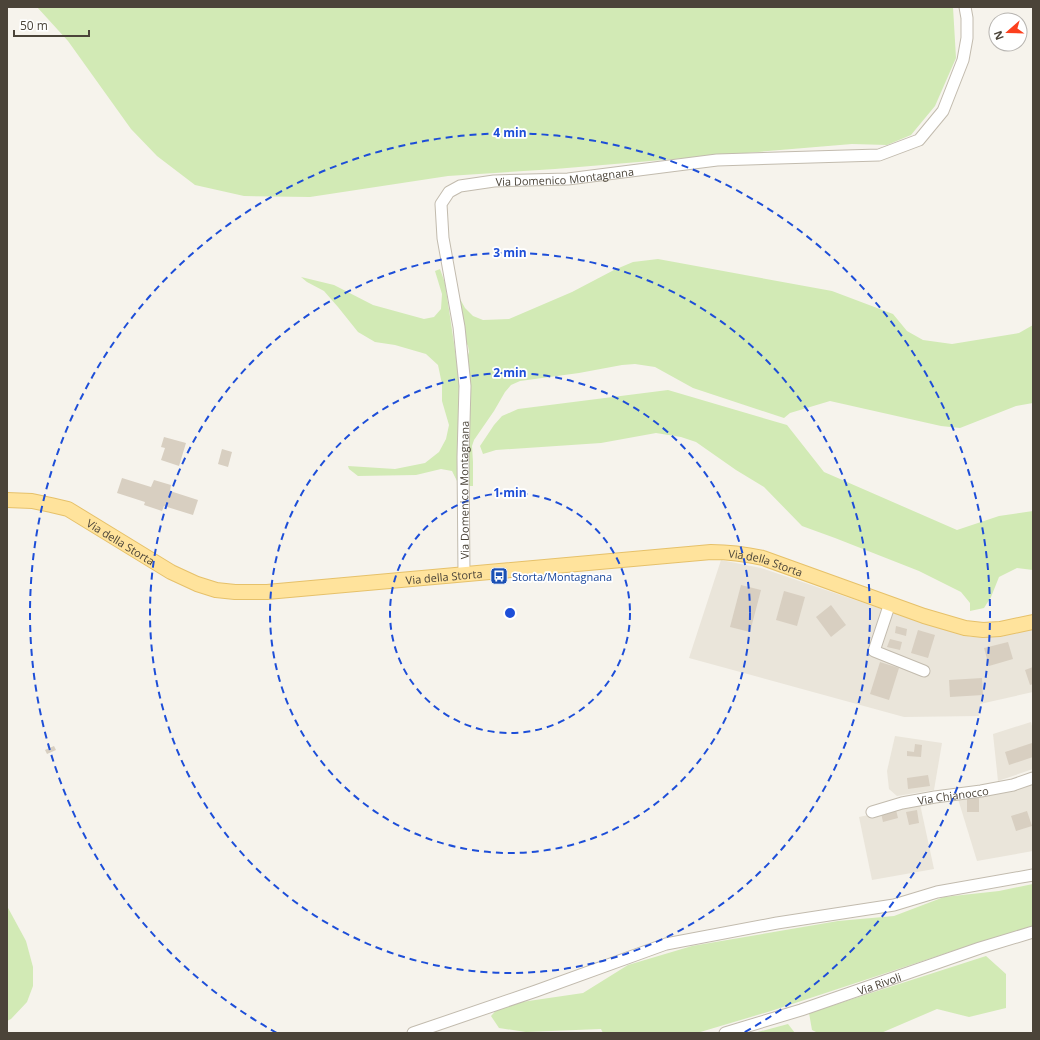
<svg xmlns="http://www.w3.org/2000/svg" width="1040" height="1040" viewBox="0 0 1040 1040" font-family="'Open Sans',sans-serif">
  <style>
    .residential { fill: #eae5da }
    .green { fill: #d2eab5 }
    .building { fill: #d8cfc1 }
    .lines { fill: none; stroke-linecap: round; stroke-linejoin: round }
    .minor-casing { stroke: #c2bbae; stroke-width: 13 }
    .major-casing { stroke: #e6c16a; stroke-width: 16 }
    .minor { stroke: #fff; stroke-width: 11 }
    .major { stroke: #ffe39c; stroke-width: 14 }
    .ring { fill: none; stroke: #1d4ed8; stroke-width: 2; stroke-dasharray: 7 5 }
    .labels { text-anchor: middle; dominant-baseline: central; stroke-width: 3.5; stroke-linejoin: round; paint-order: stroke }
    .street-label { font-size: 11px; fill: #4b4439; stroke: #fff }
    .transit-label { font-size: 11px; fill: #164399; stroke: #fff; text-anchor: start }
    .centre { fill: #1d4ed8; stroke: #fff; stroke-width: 2 }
    .ring-label { font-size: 12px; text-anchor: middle; font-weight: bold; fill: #1d4ed8; stroke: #fff; stroke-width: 3.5; stroke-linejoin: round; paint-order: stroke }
  </style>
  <rect width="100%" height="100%" fill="#f6f3ec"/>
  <g class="residential">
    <polygon points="721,560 761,568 914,620 971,637 1009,634 1033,628 1033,692 980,704 979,716 904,717 689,658"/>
    <polygon points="1031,722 1033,730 1033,769 998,781 993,734"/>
    <polygon points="895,736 942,743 934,790 897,796 889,789 887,771"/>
    <polygon points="1033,782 1033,851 977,861 958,799"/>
    <polygon points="920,804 934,869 872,880 859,817"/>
  </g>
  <g class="green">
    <polygon points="37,7 953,7 956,58 935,106 911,135 887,145 852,144 555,169 448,176 310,197 244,196 195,185 157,156 131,129 68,41"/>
    <polygon points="658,259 832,291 893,314 907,331 923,340 952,344 1019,333 1033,325 1033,403 1016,406 960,428 941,426 830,401 790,413 784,418 693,388 655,367 635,364 622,365 579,373 520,381 511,385 505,392 494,411 474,440 472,446 473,462 473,486 468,486 466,361 469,352 468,346 463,336 459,297 465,308 473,316 483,320 509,319 572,292 614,270 633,262"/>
    <polygon points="440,269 445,283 455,350 462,403 458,452 458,483 452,471 441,469 416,475 358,476 349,469 348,466 395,469 425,463 439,452 446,439 449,425 442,401 442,384 438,365 426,354 395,345 375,342 358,332 338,307 324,291 307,282 301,277 334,285 373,305 424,319 434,317 441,309 442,294 435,271"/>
    <polygon points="668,390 787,425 824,472 957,530 999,516 1033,511 1033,570 1017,568 999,577 991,597 984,608 970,611 970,603 961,592 919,571 835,538 802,526 764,487 736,470 696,442 681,437 656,433 601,443 496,450 483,454 480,446 494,425 502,416 518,409"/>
    <polygon points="1033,884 1033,927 977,943 771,1011 697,1033 603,1033 601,1029 526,1032 499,1028 491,1016 501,1005 583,993 628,965 692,946 838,921 894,916 944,897 999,891"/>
    <polygon points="7,906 26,941 33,967 33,986 27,1002 11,1019 7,1021"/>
    <polygon points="986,956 1006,974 1006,1008 969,1017 937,1009 881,1033 818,1033 812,1030 809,1013"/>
    <polygon points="788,1024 795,1033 754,1033"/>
  </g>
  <g class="building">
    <polygon points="164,437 186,443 179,466 161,460 165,448 161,447"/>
    <polygon points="222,449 232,452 228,467 218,464"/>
    <polygon points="122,478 151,487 154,480 171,485 170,491 198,500 193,515 164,506 162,511 144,505 145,502 117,493"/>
    <polygon points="741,585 761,590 750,632 730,627"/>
    <polygon points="784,591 805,597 797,626 776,620"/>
    <polygon points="831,605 846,625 831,637 816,617"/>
    <polygon points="896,626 907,629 906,636 895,633"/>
    <polygon points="918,630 935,635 928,658 911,653"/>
    <polygon points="890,639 902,642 900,650 887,647"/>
    <polygon points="1008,642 1013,659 989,666 984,648"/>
    <polygon points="880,662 899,668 889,700 870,694"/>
    <polygon points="1033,667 1033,684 1030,685 1025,670"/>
    <polygon points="982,678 983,695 950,697 949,680"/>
    <polygon points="1032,743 1033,757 1009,765 1005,752"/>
    <polygon points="915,744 922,745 921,757 907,756 907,751 914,752"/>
    <polygon points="54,746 56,750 47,754 45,750"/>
    <polygon points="928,775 930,786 908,789 907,778"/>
    <rect x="967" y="798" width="12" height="14"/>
    <polygon points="896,810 898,818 883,822 881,813"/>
    <polygon points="917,810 919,823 909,825 906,812"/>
    <polygon points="1027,811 1032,826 1016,831 1011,816"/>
  </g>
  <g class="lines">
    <defs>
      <g id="minor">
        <path id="s1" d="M464 574 463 457 465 386 459 327 443 238 441 204 449 192 460 186 494 181 568 179 717 160 879 155 919 140 943 111 963 60 967 38V18L965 7"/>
        <polyline points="890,603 874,651 924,671"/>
        <path id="s2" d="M872 812 902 803 935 797 981 791 1013 785 1033 778"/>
        <polyline points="413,1033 536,991 666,944 777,923 894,905 937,892 1033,875"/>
        <path id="s3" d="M725 1033 801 1010 980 948 1033 932"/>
      </g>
      <g id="major">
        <path id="s4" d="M7 500 32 501 51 505 68 509 171 572 197 584 216 590 235 592H267L711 552C729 552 745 554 763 558L924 616 965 628 983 630 1000 629 1033 622"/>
      </g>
    </defs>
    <use href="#minor" class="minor-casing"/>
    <use href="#major" class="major-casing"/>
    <use href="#minor" class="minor"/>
    <use href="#major" class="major"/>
  </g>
  <g class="ring">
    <circle cx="510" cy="613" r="120"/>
    <circle cx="510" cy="613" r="240"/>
    <circle cx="510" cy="613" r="360"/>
    <path d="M277 1033A480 480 0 1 1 743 1033"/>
  </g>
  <defs>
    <symbol id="bus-square" viewBox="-11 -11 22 22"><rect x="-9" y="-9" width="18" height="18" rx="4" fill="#1a4fb4" stroke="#fff"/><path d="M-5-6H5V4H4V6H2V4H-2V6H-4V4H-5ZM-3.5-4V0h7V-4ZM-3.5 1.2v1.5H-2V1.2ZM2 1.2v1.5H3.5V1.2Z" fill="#fff"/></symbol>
  </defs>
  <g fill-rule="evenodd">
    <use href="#bus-square" x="489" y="566" width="20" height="20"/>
  </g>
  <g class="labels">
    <g class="street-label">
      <text stroke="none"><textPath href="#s1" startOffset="504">Via Domenico Montagnana</textPath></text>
      <text stroke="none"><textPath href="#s1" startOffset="84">Via Domenico Montagnana</textPath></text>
      <text stroke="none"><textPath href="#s4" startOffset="124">Via della Storta</textPath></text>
      <text stroke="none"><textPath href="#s4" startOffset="784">Via della Storta</textPath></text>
      <text stroke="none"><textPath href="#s4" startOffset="460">Via della Storta</textPath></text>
      <text stroke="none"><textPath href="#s2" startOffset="83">Via Chianocco</textPath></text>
      <text stroke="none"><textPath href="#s3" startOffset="162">Via Rivoli</textPath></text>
    </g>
    <g class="transit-label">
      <text x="512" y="576">Storta/Montagnana</text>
    </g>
  </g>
  <circle cx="510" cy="613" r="6" class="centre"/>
  <g class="ring-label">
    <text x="510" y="137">4 min</text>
    <text x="510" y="257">3 min</text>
    <text x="510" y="377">2 min</text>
    <text x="510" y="497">1 min</text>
  </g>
  <rect width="1040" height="1040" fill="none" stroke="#4b4439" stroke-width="16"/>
  <g transform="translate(1008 32) rotate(250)"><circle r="19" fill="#ffffff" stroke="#b7b4b0"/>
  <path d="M0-3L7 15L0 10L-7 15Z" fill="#fc3f1d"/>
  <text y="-6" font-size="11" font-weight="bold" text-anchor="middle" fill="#4b4439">N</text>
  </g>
  <path d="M14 30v6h75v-6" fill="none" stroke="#4b4439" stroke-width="2"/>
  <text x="20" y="30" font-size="12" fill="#4b4439" stroke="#ffffff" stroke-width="3" paint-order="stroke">50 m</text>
</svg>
